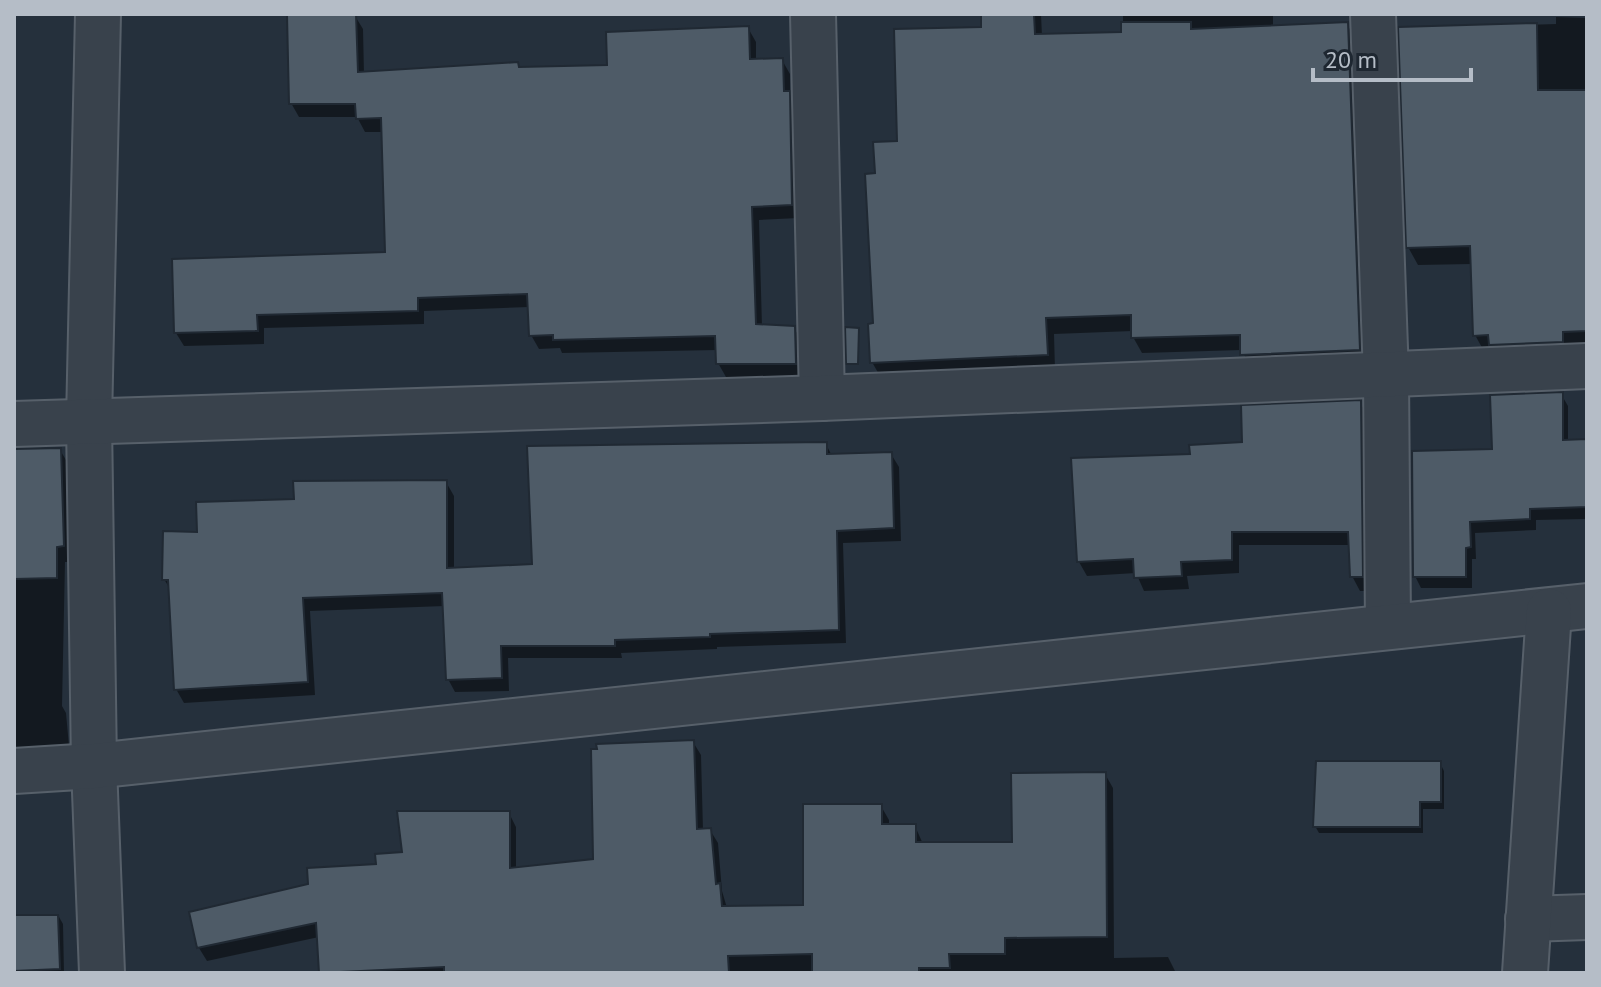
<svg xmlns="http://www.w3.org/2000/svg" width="1601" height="987" viewBox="0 0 1601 987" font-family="'PT Sans',sans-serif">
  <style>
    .shadow { fill: #0007 }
    .building { fill: #4e5b67; stroke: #202933; stroke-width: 2 }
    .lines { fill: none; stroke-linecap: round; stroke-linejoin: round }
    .minor-casing { stroke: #57606a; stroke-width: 48 }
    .minor { stroke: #39424c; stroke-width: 44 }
  </style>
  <rect width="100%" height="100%" fill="#25303c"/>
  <g class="shadow">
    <polygon points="983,14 1041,14 1042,36 1123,34 1123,14 1273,14 1273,27 1347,24 1356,40 1368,366 1251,371 1242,350 1142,353 1133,337 1133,331 1054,334 1055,370 881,378 872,362 875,325 877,175 983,29"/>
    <polygon points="355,16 363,29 364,74 609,67 748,28 756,42 756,61 782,60 790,74 790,95 796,106 799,218 759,220 762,326 794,328 802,341 803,377 726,377 718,363 718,350 562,353 560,348 539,349 531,335 529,307 424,311 424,324 264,328 264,344 184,346 176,333 387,254 383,132 365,132 357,117 299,117 291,103"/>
    <polygon points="1556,17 1587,18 1587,352 1485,353 1475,335 1472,264 1418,265 1408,247 1401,29 1556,24"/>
    <polygon points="1561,394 1568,406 1568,442 1587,441 1587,519 1536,520 1536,530 1475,533 1476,559 1472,559 1472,588 1421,588 1415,576 1494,451"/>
    <polygon points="1360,402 1368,417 1370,591 1360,591 1352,576 1351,545 1239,545 1239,573 1187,576 1189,589 1144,591 1136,573 1087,576 1079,562 1192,456 1244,444"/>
    <polygon points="826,444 832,456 891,454 899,467 901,541 843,543 846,643 717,647 717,649 621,653 622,658 508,658 509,691 455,692 448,679 445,606 310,611 315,695 184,703 176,689 170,589 164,579 199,534 296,501 446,482 454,496 454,569 534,566"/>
    <polygon points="60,450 69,465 72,562 65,562 62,706 66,713 70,757 14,757 14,451"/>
    <polygon points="693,742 701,755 703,830 710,830 718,843 722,891 727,908 805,907 881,806 889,820 889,826 915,826 923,844 1014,844 1105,774 1113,788 1114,958 1168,957 1176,973 321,973 319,937 207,961 199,948 192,913 310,886 378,866 509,813 516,827 516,869 595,861"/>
    <polygon points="1440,763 1444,771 1444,809 1423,809 1423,833 1319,833 1315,826"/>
    <polygon points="14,917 59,917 63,924 64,973 14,973"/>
  </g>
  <g class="building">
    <polygon points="356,14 358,72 518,62 519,67 607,65 606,32 749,26 750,59 783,58 784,91 790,91 792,205 752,207 756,324 795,326 796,364 716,364 715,336 553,340 553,335 529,336 527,294 418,298 418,311 257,315 258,331 174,333 172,259 385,252 381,118 356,119 355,104 289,104 287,15"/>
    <polygon points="981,14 1034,14 1035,34 1121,32 1121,22 1191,22 1191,29 1348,22 1360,350 1240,355 1240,335 1131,338 1131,315 1046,318 1048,355 870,363 868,324 873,323 865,174 875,173 873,142 897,141 894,29 981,27"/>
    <polygon points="1537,23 1538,90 1587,90 1587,331 1563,332 1563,342 1489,345 1488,335 1473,336 1470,246 1406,248 1398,27"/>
    <polygon points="845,327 859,328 858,364 846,364"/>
    <polygon points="1563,392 1563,440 1587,439 1587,507 1530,509 1530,519 1470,522 1471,547 1466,548 1466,577 1413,577 1412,451 1492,449 1490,395"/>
    <polygon points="1361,400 1363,577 1350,577 1348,532 1232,532 1232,560 1181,562 1182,576 1134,578 1133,559 1077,562 1071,458 1190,454 1189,445 1242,442 1241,405"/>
    <polygon points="827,442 827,454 892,452 894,528 837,531 839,630 710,634 710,637 615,640 615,646 501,646 502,678 446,680 442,593 303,598 308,682 174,690 168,580 162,580 163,531 197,532 196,502 294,499 293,481 447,480 447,568 532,564 527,446"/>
    <polygon points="61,448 64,546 57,547 57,578 14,579 14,449"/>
    <polygon points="694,740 697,829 711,828 716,884 720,883 722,906 803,905 803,804 882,804 882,824 916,824 916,842 1012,842 1011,773 1106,772 1107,937 1005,938 1005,954 949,954 950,968 919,968 919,973 812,973 812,954 728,956 729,973 444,973 444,967 319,973 316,923 197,948 189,912 308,884 307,868 376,864 375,854 402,852 397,811 510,811 510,868 593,859 591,749 597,749 596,744"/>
    <polygon points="1316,761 1441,761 1441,802 1420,802 1420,827 1313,827"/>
    <polygon points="14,915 58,915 60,969 14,971"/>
  </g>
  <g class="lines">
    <defs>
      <g id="minor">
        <polyline points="98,14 89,421 94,766 102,973"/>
        <polyline points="813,14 822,398"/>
        <polyline points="1373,14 1386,376 1388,626"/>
        <polyline points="14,424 822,398 1587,366"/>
        <polyline points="14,771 94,766 1587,606"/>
        <polyline points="1528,919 1587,917"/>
        <polyline points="1525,973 1549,611"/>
      </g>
    </defs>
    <use href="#minor" class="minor-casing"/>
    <use href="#minor" class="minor"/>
  </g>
  <rect width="1601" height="987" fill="none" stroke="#b5bdc7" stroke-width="32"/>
  <path d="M1313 68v12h158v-12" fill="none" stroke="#b5bdc7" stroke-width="4"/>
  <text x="1325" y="68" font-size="24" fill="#b5bdc7" stroke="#1e2731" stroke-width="6" paint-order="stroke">20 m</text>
</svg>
